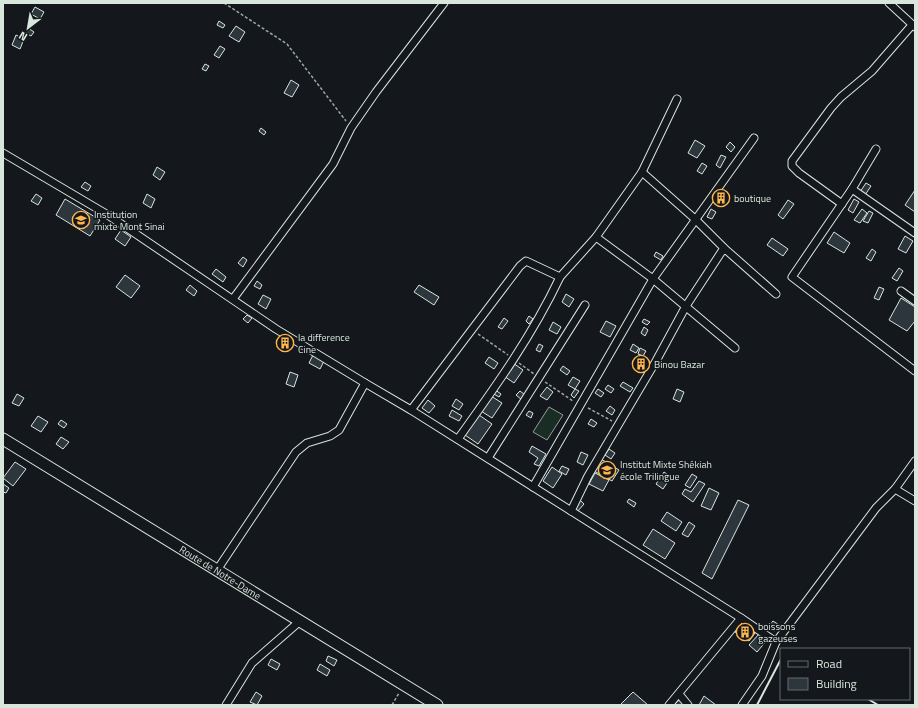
<svg xmlns="http://www.w3.org/2000/svg" width="918" height="708" viewBox="0 0 918 708" font-family="'Titillium Web',sans-serif">
  <style>
    .green { fill: #1a2d24; stroke: #939e99 }
    .building { fill: #2c363c; stroke: #d8e6dc }
    .lines { fill: none; stroke-linecap: round; stroke-linejoin: round }
    .street-casing { stroke: #d8e6dc; stroke-width: 9 }
    .secondary-casing { stroke: #d8e6dc; stroke-width: 13 }
    .path { stroke: #9da8a2; stroke-width: 1.5; stroke-dasharray: 3 2; stroke-linecap: butt }
    .street { stroke: #14181c; stroke-width: 7 }
    .secondary { stroke: #14181c; stroke-width: 11 }
    .wall { stroke: #d8e6dc; stroke-width: 2 }
    .labels { text-anchor: middle; dominant-baseline: central; stroke-width: 3; stroke-linejoin: round; paint-order: stroke }
    .poi-label { font-size: 10px; fill: #d8e6dc; stroke: #14181c; text-anchor: start }
    .street-label { font-size: 10px; fill: #d8e6dc; stroke: #14181c }
  </style>
  <rect width="100%" height="100%" fill="#14181c"/>
  <polygon class="green" points="549,407 563,415 547,440 533,432"/>
  <g class="building">
    <polygon points="35,7 44,12 40,19 31,14"/>
    <polygon points="219,21 225,25 223,28 217,25"/>
    <polygon points="236,26 245,32 239,42 229,36"/>
    <polygon points="28,28 34,32 31,36 26,33"/>
    <polygon points="16,35 24,39 20,49 12,45"/>
    <polygon points="220,46 225,49 219,58 214,55"/>
    <polygon points="205,64 209,66 206,71 202,69"/>
    <polygon points="291,80 299,85 292,97 284,93"/>
    <polygon points="261,128 266,132 264,135 259,131"/>
    <polygon points="695,140 705,146 697,158 688,153"/>
    <polygon points="730,142 735,147 731,152 726,147"/>
    <polygon points="721,155 726,157 720,168 716,165"/>
    <polygon points="702,163 707,166 702,174 697,171"/>
    <polygon points="157,167 165,172 160,180 153,175"/>
    <polygon points="85,182 91,186 88,191 81,187"/>
    <polygon points="866,183 871,186 865,195 860,192"/>
    <polygon points="915,190 915,212 905,205"/>
    <polygon points="721,193 727,198 721,204 715,199"/>
    <polygon points="36,194 42,198 38,205 31,201"/>
    <polygon points="147,194 155,199 151,208 143,203"/>
    <polygon points="65,199 100,220 90,236 56,215"/>
    <polygon points="854,199 859,202 853,213 848,210"/>
    <polygon points="788,200 794,204 783,219 778,215"/>
    <polygon points="711,209 716,212 712,219 707,217"/>
    <polygon points="862,209 867,213 860,223 854,220"/>
    <polygon points="869,211 873,213 868,223 863,221"/>
    <polygon points="121,230 131,237 125,246 115,239"/>
    <polygon points="834,232 850,243 844,253 827,243"/>
    <polygon points="905,236 913,241 906,253 898,249"/>
    <polygon points="772,238 788,249 783,256 767,245"/>
    <polygon points="872,249 876,252 871,261 866,258"/>
    <polygon points="656,252 663,256 661,260 654,256"/>
    <polygon points="243,257 247,260 243,267 238,263"/>
    <polygon points="899,268 903,271 897,281 892,278"/>
    <polygon points="216,269 226,277 223,282 212,274"/>
    <polygon points="125,275 140,286 131,298 116,287"/>
    <polygon points="257,281 262,285 260,289 254,286"/>
    <polygon points="190,285 197,291 194,296 186,290"/>
    <polygon points="419,285 439,297 434,305 414,292"/>
    <polygon points="879,287 884,289 879,300 874,298"/>
    <polygon points="566,294 574,299 569,307 562,302"/>
    <polygon points="263,295 271,299 266,309 258,304"/>
    <polygon points="901,298 915,307 915,321 907,331 889,320"/>
    <polygon points="247,315 252,318 248,323 243,319"/>
    <polygon points="529,316 533,319 529,324 526,321"/>
    <polygon points="504,318 508,321 502,329 498,327"/>
    <polygon points="644,319 650,322 647,325 642,322"/>
    <polygon points="606,321 616,326 610,337 600,332"/>
    <polygon points="553,322 561,327 557,334 549,330"/>
    <polygon points="644,327 648,330 645,336 641,333"/>
    <polygon points="283,337 292,342 287,349 277,345"/>
    <polygon points="539,344 543,346 540,352 536,350"/>
    <polygon points="633,344 639,348 636,353 630,350"/>
    <polygon points="640,348 646,351 643,356 638,354"/>
    <polygon points="313,355 324,361 320,369 309,363"/>
    <polygon points="489,357 498,363 494,369 485,363"/>
    <polygon points="640,358 647,363 642,370 635,365"/>
    <polygon points="513,363 523,370 514,383 504,376"/>
    <polygon points="563,366 570,371 567,375 560,370"/>
    <polygon points="290,372 298,375 294,387 286,384"/>
    <polygon points="573,377 580,381 575,389 568,385"/>
    <polygon points="623,382 633,388 630,392 620,386"/>
    <polygon points="608,385 614,389 611,393 605,389"/>
    <polygon points="547,387 553,392 547,400 540,396"/>
    <polygon points="494,389 501,394 499,397 492,393"/>
    <polygon points="575,389 579,391 574,398 571,395"/>
    <polygon points="598,389 604,393 601,397 595,393"/>
    <polygon points="677,389 684,392 680,402 673,399"/>
    <polygon points="520,391 525,395 522,400 516,395"/>
    <polygon points="17,394 24,398 19,406 12,403"/>
    <polygon points="491,396 502,403 492,418 481,411"/>
    <polygon points="456,399 463,404 459,410 452,406"/>
    <polygon points="428,400 435,406 429,413 422,408"/>
    <polygon points="610,406 615,410 612,415 606,411"/>
    <polygon points="452,410 462,416 459,421 449,416"/>
    <polygon points="529,411 533,413 531,418 526,415"/>
    <polygon points="479,415 492,424 478,444 465,435"/>
    <polygon points="38,416 48,422 41,432 31,426"/>
    <polygon points="591,419 597,423 594,427 588,424"/>
    <polygon points="61,420 67,424 64,428 58,424"/>
    <polygon points="61,437 69,442 63,449 56,444"/>
    <polygon points="532,446 546,454 539,466 534,464 538,458 529,452"/>
    <polygon points="609,449 615,453 611,459 605,455"/>
    <polygon points="581,452 588,455 583,465 577,462"/>
    <polygon points="601,459 619,470 612,481 594,471"/>
    <polygon points="15,462 26,469 13,486 3,478"/>
    <polygon points="562,466 569,469 566,475 559,471"/>
    <polygon points="552,467 562,474 553,488 543,481"/>
    <polygon points="664,472 671,477 663,489 656,484"/>
    <polygon points="595,473 609,480 603,491 589,484"/>
    <polygon points="692,474 697,477 690,488 685,485"/>
    <polygon points="699,481 705,484 693,502 682,494 685,489 691,492"/>
    <polygon points="3,484 9,488 6,493 3,492"/>
    <polygon points="709,488 719,493 711,510 701,506"/>
    <polygon points="629,499 636,503 634,507 627,502"/>
    <polygon points="580,500 584,504 577,512 573,509"/>
    <polygon points="738,500 749,505 712,579 702,573"/>
    <polygon points="667,512 682,522 676,531 661,521"/>
    <polygon points="689,522 695,526 688,537 682,534"/>
    <polygon points="653,529 675,543 665,559 643,545"/>
    <polygon points="773,621 779,625 775,631 768,627"/>
    <polygon points="741,623 755,633 749,641 735,632"/>
    <polygon points="760,633 768,639 757,652 749,645"/>
    <polygon points="328,656 337,660 334,666 326,661"/>
    <polygon points="271,659 280,664 277,670 268,665"/>
    <polygon points="320,664 330,670 327,676 317,670"/>
    <polygon points="256,692 262,696 257,705 250,702"/>
    <polygon points="633,692 648,705 620,705"/>
    <polygon points="704,696 716,705 699,705"/>
    <polygon points="679,700 684,705 674,705"/>
  </g>
  <g class="lines">
    <defs>
      <g id="street">
        <polyline points="889,3 915,27"/>
        <polyline points="3,153 108,215 276,329 365,383 411,410 741,618 776,642 762,676 742,705"/>
        <polyline points="642,172 695,219 724,248"/>
        <polyline points="852,189 876,149"/>
        <polyline points="842,204 799,173 792,166 792,161 831,108 841,97 872,71 912,25"/>
        <polyline points="915,233 852,189 792,277 915,371"/>
        <polyline points="596,237 653,279 735,348"/>
        <polyline points="901,291 915,301"/>
        <polyline points="233,299 333,164 351,128 376,92 444,3"/>
        <polyline points="411,410 520,266 526,261 560,277 596,237 642,172 677,99"/>
        <path d="M458 439C496 386 532 336 560 277"/>
        <polyline points="488,458 585,305"/>
        <polyline points="533,487 653,279 754,138"/>
        <polyline points="895,489 915,501"/>
        <polyline points="571,511 588,476 656,361 686,306 724,248 776,294"/>
        <polyline points="217,570 296,452 307,443 330,436 339,430 365,383"/>
        <polyline points="776,642 876,508 895,489 915,461"/>
        <polyline points="679,694 688,705"/>
        <polyline points="226,705 252,663 300,621"/>
        <polyline points="669,705 741,618"/>
      </g>
      <g id="secondary">
        <path id="s1" d="M3 439 437 705"/>
      </g>
    </defs>
    <use href="#street" class="street-casing"/>
    <use href="#secondary" class="secondary-casing"/>
    <g class="path">
      <polyline points="224,3 287,44 346,121"/>
      <polyline points="478,334 508,355"/>
      <polyline points="519,363 534,374"/>
      <polyline points="545,382 573,401"/>
      <polyline points="588,408 612,421"/>
      <polyline points="392,705 399,693"/>
    </g>
    <use href="#street" class="street"/>
    <use href="#secondary" class="secondary"/>
    <g class="wall">
      <polyline points="868,699 878,705"/>
      <polyline points="757,705 781,659"/>
    </g>
  </g>
  <defs>
    <symbol id="building-ring" viewBox="-11 -11 22 22"><circle r="9.5" fill="#14181c" stroke="#ffb74d" stroke-width="1.5"/><path d="M-4-6H4V6H1V3H-1V6H-4ZM-2.5-4.3h1.7v1.8h-1.7ZM.8-4.3h1.7v1.8H.8ZM-2.5-1h1.7V.8h-1.7ZM.8-1h1.7V.8H.8Z" fill="#ffb74d"/></symbol>
    <symbol id="school-ring" viewBox="-11 -11 22 22"><circle r="9.5" fill="#14181c" stroke="#ffb74d" stroke-width="1.5"/><path d="M0-5L7-2L0 1L-7-2ZM-4 1L0 2.5L4 1V4Q0 6-4 4Z" fill="#ffb74d"/></symbol>
  </defs>
  <g fill-rule="evenodd">
    <use href="#building-ring" x="711" y="188" width="20" height="20"/>
    <use href="#school-ring" x="71" y="210" width="20" height="20"/>
    <use href="#building-ring" x="275" y="333" width="20" height="20"/>
    <use href="#building-ring" x="631" y="354" width="20" height="20"/>
    <use href="#school-ring" x="597" y="460" width="20" height="20"/>
    <use href="#building-ring" x="735" y="622" width="20" height="20"/>
  </g>
  <g class="labels">
    <g class="poi-label">
      <text x="734" y="198">boutique</text>
      <text x="94" y="214">Institution<tspan x="94" dy="12">mixte Mont Sinai</tspan></text>
      <text x="298" y="337">la difference<tspan x="298" dy="12">Cine</tspan></text>
      <text x="654" y="364">Binou Bazar</text>
      <text x="620" y="464">Institut Mixte Shékiah<tspan x="620" dy="12">école Trilingue</tspan></text>
      <text x="758" y="626">boissons<tspan x="758" dy="12">gazeuses</tspan></text>
    </g>
    <g class="street-label">
      <text stroke="none"><textPath href="#s1" startOffset="255">Route de Notre-Dame</textPath></text>
    </g>
  </g>
  <rect width="918" height="708" fill="none" stroke="#d8e6dc" stroke-width="8"/>
  <rect x="780" y="648" width="130" height="52" fill="#14181c" stroke="#626a69"/>
  <rect x="788" y="661" width="20" height="6" fill="#14181c" stroke="#626a69"/>
  <text x="816" y="668" font-size="12" fill="#d8e6dc">Road</text>
  <rect x="788" y="678" width="20" height="12" fill="#2c363c" stroke="#626a69"/>
  <text x="816" y="688" font-size="12" fill="#d8e6dc">Building</text>
  <g transform="translate(28 28) rotate(211)" stroke="#14181c" stroke-width="3" paint-order="stroke">
  <path d="M0-3L7 15L0 10L-7 15Z" fill="#d8e6dc"/>
  <text y="-6" font-size="11" font-weight="bold" text-anchor="middle" fill="#d8e6dc">N</text>
  </g>
</svg>
